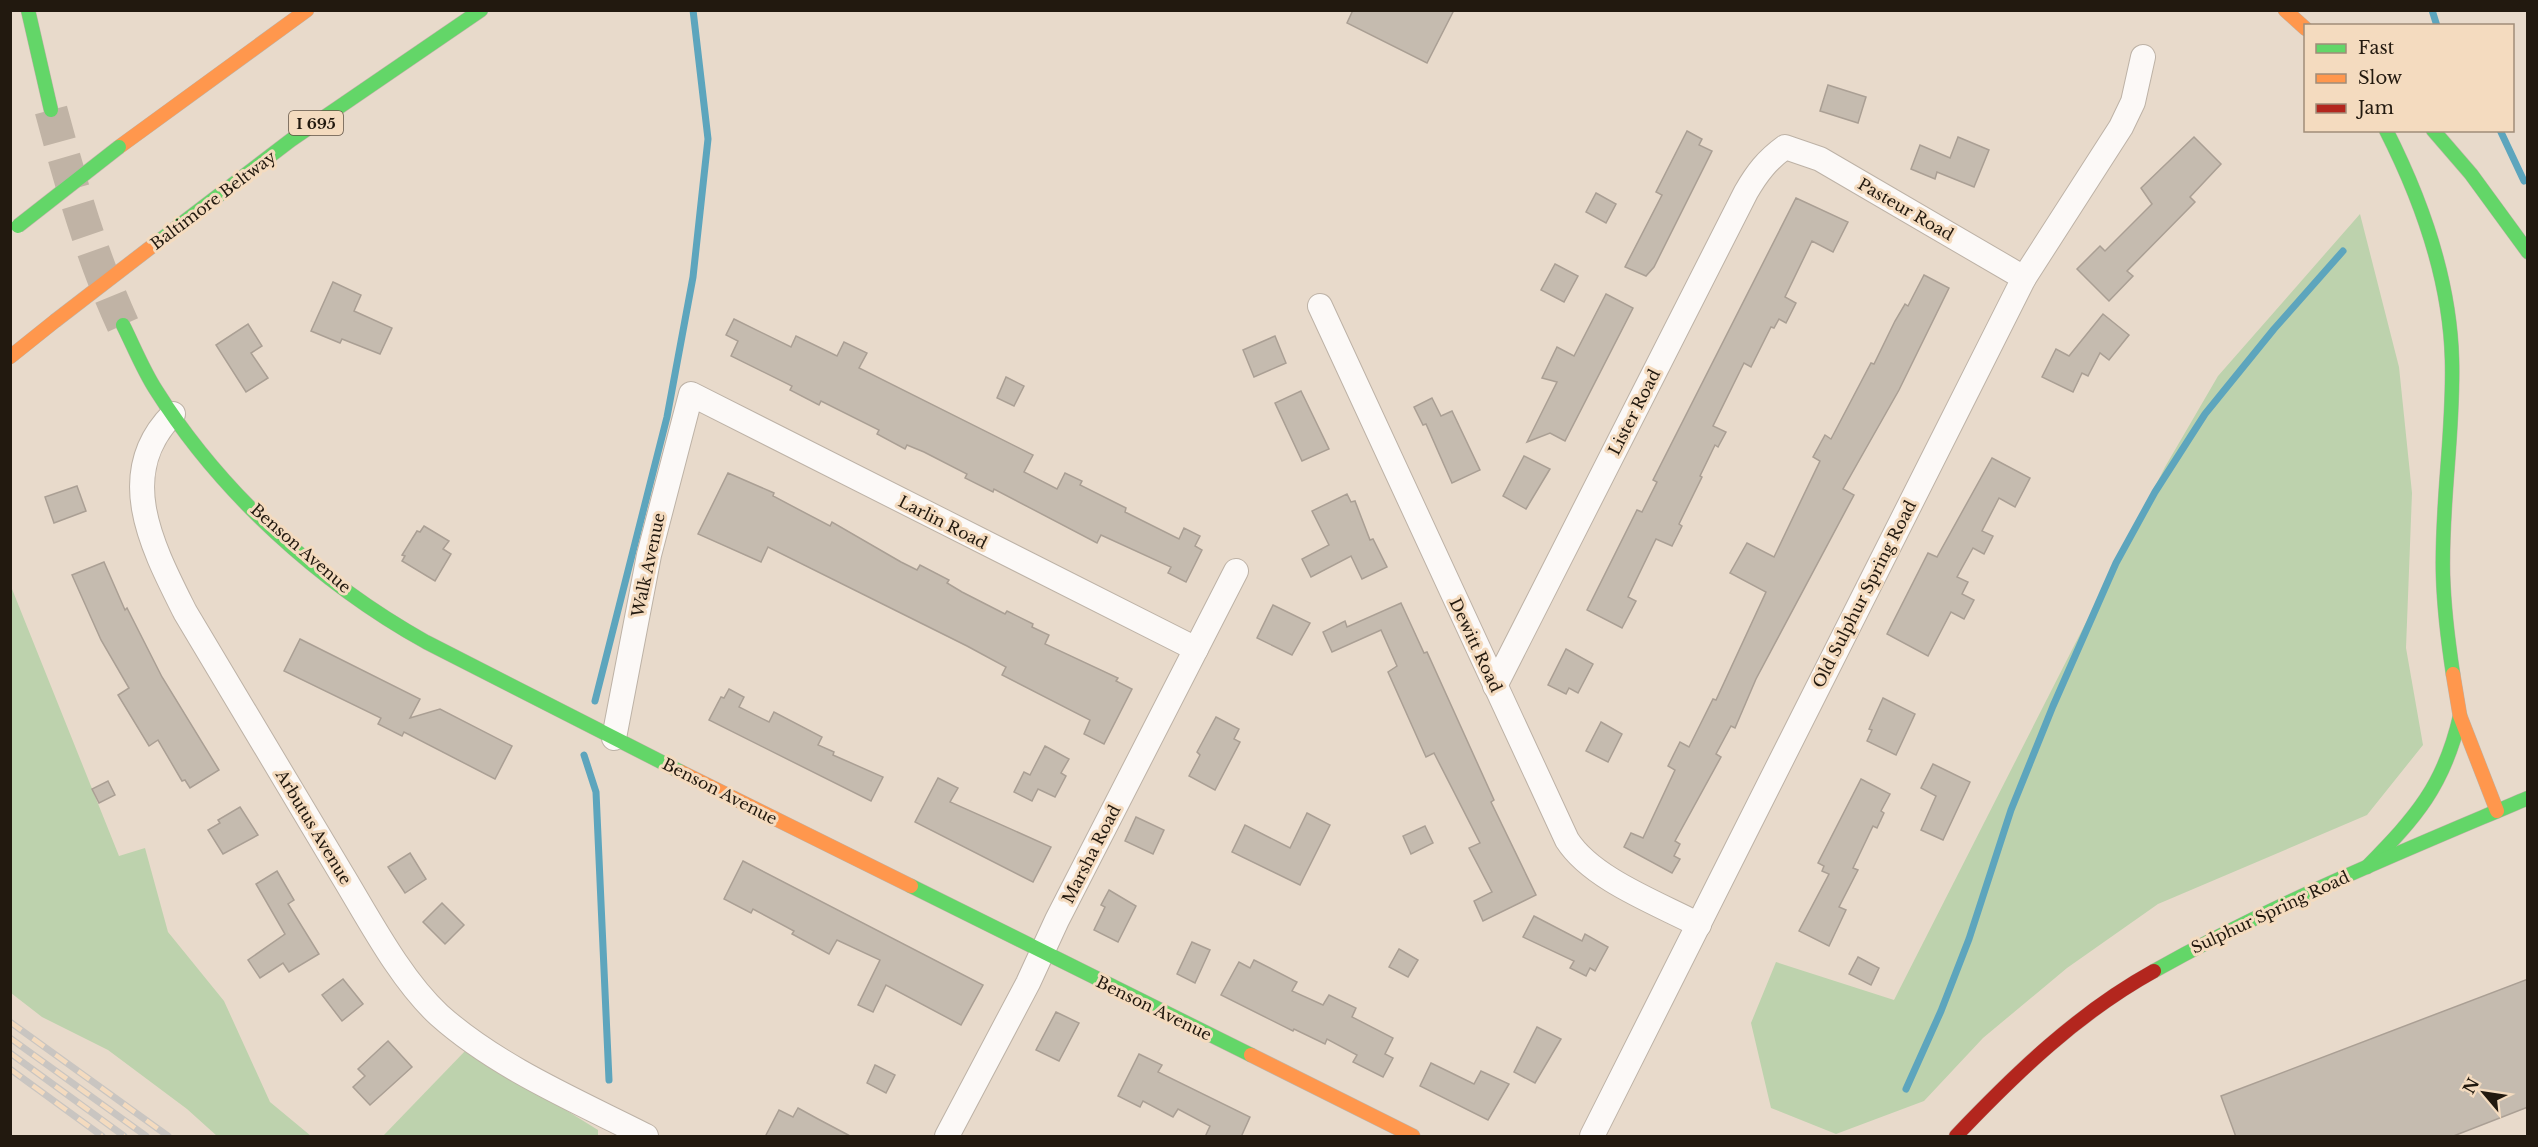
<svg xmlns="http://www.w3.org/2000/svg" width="2538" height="1147" viewBox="0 0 2538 1147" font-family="'Libre Baskerville',serif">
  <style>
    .green { fill: #bdd2ad }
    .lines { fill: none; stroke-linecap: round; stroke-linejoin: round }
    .stream { stroke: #5da5bd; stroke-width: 7 }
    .building { fill: #c5bbaf; stroke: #aa9f94; stroke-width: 1.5 }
    .secondary-tunnel { stroke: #c0b3a5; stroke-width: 33; stroke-dasharray: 33 16; stroke-linecap: butt }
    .street-casing { stroke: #bdb2a6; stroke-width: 26 }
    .fast-casing { stroke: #bdb2a6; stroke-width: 15 }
    .slow-casing { stroke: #bdb2a6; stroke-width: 15 }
    .jam-casing { stroke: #bdb2a6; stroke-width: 15 }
    .street { stroke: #fcf9f7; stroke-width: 24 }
    .fast { stroke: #63d668; stroke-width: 14 }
    .slow { stroke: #ff974d; stroke-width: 14 }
    .jam { stroke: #b3261e; stroke-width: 14 }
    .rail-casing { stroke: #c9c5c1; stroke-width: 7 }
    .rail { stroke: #f4dbbf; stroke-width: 4.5; stroke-dasharray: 14; stroke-linecap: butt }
    .fast-bridge-casing { stroke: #bdb2a6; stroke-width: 15; stroke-linecap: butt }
    .slow-bridge-casing { stroke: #bdb2a6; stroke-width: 15; stroke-linecap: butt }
    .fast-bridge { stroke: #63d668; stroke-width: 14 }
    .slow-bridge { stroke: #ff974d; stroke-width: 14 }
    .labels { text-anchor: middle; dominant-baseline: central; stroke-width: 6; stroke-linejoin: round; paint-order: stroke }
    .shield { fill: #f4dbbf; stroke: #615344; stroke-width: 1.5 }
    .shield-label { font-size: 15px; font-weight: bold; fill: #22190f }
    .street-label { font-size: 16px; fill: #22190f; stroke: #f4dbbf }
  </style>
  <rect width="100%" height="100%" fill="#e8dacb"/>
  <g class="green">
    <polygon points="2360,214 2399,367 2412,493 2406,648 2423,745 2367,815 2158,904 2067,968 1983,1038 1924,1101 1836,1134 1771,1108 1751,1023 1776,962 1894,1000 2165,467 2218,376"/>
    <polygon points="10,584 119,856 145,848 168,932 224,1001 270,1102 311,1136 217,1136 187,1109 108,1050 42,1017 11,993"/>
    <polygon points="467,1049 598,1130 598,1136 383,1136"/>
  </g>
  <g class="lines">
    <g class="stream">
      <polyline points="2432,10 2437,26"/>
      <polyline points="2500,130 2524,181"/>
      <polyline points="595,701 667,417 693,277 708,139 693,10"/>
      <polyline points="584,755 596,792 609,1080"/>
      <polyline points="1906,1089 1941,1011 1969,939 2011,810 2053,706 2116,563 2155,492 2205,414 2274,329 2343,251"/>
    </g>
  </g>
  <g class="building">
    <polygon points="1353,10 1454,10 1427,63 1347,23"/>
    <polygon points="1828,85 1866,97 1858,123 1820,111"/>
    <polygon points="1687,131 1702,139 1699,145 1712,151 1654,267 1646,276 1625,267 1662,195 1656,192"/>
    <polygon points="1958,137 1989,150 1974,187 1937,172 1935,179 1911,169 1920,145 1950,158"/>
    <polygon points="2194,137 2221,164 2190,197 2195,202 2127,271 2133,276 2109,301 2077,269 2100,246 2105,251 2152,204 2141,188"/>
    <polygon points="1596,193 1616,204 1606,223 1586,212"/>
    <polygon points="1796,198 1848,222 1833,252 1812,241 1785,297 1796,303 1786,323 1779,319 1774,328 1771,327 1751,367 1744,363 1713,426 1726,432 1718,447 1715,445 1700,476 1702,477 1679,524 1682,526 1672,546 1656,539 1628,597 1636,601 1622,628 1587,610 1637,510 1642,512 1657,482 1653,480"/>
    <polygon points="1555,264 1578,276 1564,302 1541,290"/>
    <polygon points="1924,275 1949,288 1899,390 1843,489 1854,495 1756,679 1735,728 1731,726 1716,754 1721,757 1675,841 1680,844 1674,856 1680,859 1672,873 1624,847 1631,833 1643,838 1675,770 1668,766 1680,742 1689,747 1713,699 1716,700 1766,592 1730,573 1747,543 1774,557 1820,461 1813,457 1825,435 1831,439 1871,363 1874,364 1895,321 1905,304 1908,306"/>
    <polygon points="333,282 361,295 354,311 392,328 380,354 342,339 340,343 311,331"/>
    <polygon points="1606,294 1633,308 1565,441 1550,433 1527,442 1557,382 1542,378 1557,347 1574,356"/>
    <polygon points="2103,314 2129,335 2109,360 2100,353 2088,376 2082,373 2073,392 2042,377 2056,349 2069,356"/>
    <polygon points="734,319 791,347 796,336 837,356 844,342 867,353 859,368 1033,455 1024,472 1057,489 1065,473 1082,481 1080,485 1126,508 1125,512 1179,539 1184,528 1200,536 1195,546 1202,550 1186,582 1168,573 1171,567 1101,535 1097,543 994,489 993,492 965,478 967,474 924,452 907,445 905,449 877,434 879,430 821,401 819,405 790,390 792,386 731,356 738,341 726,335"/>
    <polygon points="248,324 262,346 251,353 268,378 246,392 216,345"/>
    <polygon points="1275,336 1286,363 1254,377 1243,350"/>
    <polygon points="1006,377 1024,386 1014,406 997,398"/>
    <polygon points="1301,391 1329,449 1302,461 1275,403"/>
    <polygon points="1432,398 1441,416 1452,411 1480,470 1452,483 1426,424 1423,425 1414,407"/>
    <polygon points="1524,456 1550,469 1526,509 1503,496"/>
    <polygon points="1992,458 2030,478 2015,507 1999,498 1982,531 1993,536 1984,554 1973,548 1957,577 1968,582 1962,594 1974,600 1964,619 1951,612 1928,656 1887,634 1928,553 1937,557"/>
    <polygon points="728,473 774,493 773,496 830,526 832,522 901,562 917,570 920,565 949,580 947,583 962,592 1005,614 1007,611 1033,624 1032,627 1049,635 1045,644 1118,678 1116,681 1132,689 1104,744 1084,734 1090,720 1002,675 1006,667 967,646 768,547 761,562 698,534"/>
    <polygon points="77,486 86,511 54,523 45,497"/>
    <polygon points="1347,494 1351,502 1355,501 1370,540 1373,539 1387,567 1362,579 1351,556 1311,577 1302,559 1329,545 1312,511"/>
    <polygon points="424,526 449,541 443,549 451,554 435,581 402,561 405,556 402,555 417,531 420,532"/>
    <polygon points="104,562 125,610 127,608 162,677 219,770 190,788 185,780 182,781 158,740 149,746 118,695 129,688 101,640 72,575"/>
    <polygon points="1401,603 1424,653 1427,652 1494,800 1491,802 1536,895 1483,921 1474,901 1492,892 1469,848 1480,843 1434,753 1426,757 1388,672 1397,666 1381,630 1332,652 1323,632 1345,621 1347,627"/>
    <polygon points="1273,605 1310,623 1292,655 1257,638"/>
    <polygon points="300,639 420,699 410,718 440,709 512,746 495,779 404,732 402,736 378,724 381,718 284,671"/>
    <polygon points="1566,649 1593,664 1578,693 1569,688 1566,694 1548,685"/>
    <polygon points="729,689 744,697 739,707 769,722 774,712 822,737 818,745 834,752 833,755 883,777 871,801 709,720 721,697 724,698"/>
    <polygon points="1883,698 1915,714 1896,755 1867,741 1872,730 1869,729"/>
    <polygon points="1216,717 1239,729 1234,739 1240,742 1215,790 1189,776 1200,755 1197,752"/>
    <polygon points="1601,722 1622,734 1608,762 1586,751"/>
    <polygon points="1045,746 1069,759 1061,773 1066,776 1055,797 1038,789 1032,801 1014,792 1024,772 1030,775"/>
    <polygon points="1933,764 1970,782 1943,840 1921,830 1936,796 1921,788"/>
    <polygon points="938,778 958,788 950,802 1051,847 1033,882 915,822"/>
    <polygon points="1861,779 1890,794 1881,811 1884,813 1877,828 1873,826 1853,868 1858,870 1839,907 1846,910 1829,946 1799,931 1829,874 1822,871 1824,866 1818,863"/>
    <polygon points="108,781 115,795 99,803 92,789"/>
    <polygon points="240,807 258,835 223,854 208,830 220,823 218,820"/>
    <polygon points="1307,813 1330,825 1300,885 1232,852 1245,825 1290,848"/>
    <polygon points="1136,817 1164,830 1153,854 1125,841"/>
    <polygon points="1425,826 1433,843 1411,854 1403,836"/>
    <polygon points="410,853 426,879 405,893 388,867"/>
    <polygon points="743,861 983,985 961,1025 886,985 873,1012 858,1005 880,960 837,940 829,954 792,934 794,931 753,909 751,913 724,899"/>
    <polygon points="277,871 294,900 288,904 319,954 289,972 283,963 260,978 248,960 285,934 256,884"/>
    <polygon points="1109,890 1136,906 1118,942 1094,930 1105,907 1101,905"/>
    <polygon points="442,903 464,925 445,944 423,922"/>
    <polygon points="1534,916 1582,941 1585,934 1608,947 1595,971 1590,968 1586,976 1570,968 1574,961 1523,937"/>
    <polygon points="1192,942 1210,950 1195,983 1177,974"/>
    <polygon points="1399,949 1418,960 1408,977 1389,967"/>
    <polygon points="1858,957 1879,968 1871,985 1849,974"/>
    <polygon points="1254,960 1297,982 1292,991 1323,1005 1329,995 1356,1008 1352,1017 1393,1038 1385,1054 1393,1058 1383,1077 1353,1062 1357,1055 1327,1039 1325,1044 1294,1029 1293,1031 1221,995 1239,962 1250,968"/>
    <polygon points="343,979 363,1004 342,1021 322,995"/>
    <polygon points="2528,979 2528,1107 2451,1137 2236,1137 2221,1096"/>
    <polygon points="1056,1012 1079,1023 1059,1061 1036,1050"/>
    <polygon points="1537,1027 1561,1039 1535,1083 1514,1072"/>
    <polygon points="388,1041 412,1067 370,1105 353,1087 365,1076 358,1069"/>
    <polygon points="1139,1054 1162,1065 1158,1072 1250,1117 1241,1137 1205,1137 1210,1126 1178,1109 1173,1117 1143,1101 1140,1107 1118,1096"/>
    <polygon points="1431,1063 1474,1084 1481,1071 1509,1084 1488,1120 1420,1086"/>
    <polygon points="875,1065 895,1075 886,1093 867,1083"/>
    <polygon points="798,1108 818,1119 852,1137 765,1137 779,1110 793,1117"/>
  </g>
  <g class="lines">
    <path class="secondary-tunnel" d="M51 110C71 184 91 255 123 325"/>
    <defs>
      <g id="street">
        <path d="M1320 306 1567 840C1592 879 1657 903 1699 925"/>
        <path d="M173 414C113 474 153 548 185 612 237 699 289 786 341 873 369 919 400 979 439 1015 497 1067 577 1101 646 1136"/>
        <path d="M1495 686 1746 192C1757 173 1767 160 1785 147L1820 159 2024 278"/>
        <polyline points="614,738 649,555 691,394 1196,649"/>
        <polyline points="947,1136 1028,983 1057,920 1236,571"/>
        <polyline points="1592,1136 2024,278 2121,127 2133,102 2143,57"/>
      </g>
      <g id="fast">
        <polyline points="28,10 51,110"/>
        <path d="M2386 130C2422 201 2450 280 2452 360 2454 432 2441 503 2443 575 2444 608 2448 641 2453 674"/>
        <polyline points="2433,130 2471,174 2528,252"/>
        <polyline points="155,244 291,140 481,10"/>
        <path d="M123 325C134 347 143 370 156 390 221 493 320 583 426 642L681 772"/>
        <path d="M2367 867C2416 817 2444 786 2460 716"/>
        <polyline points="911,886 1251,1055"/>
        <path d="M2154 971C2275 903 2401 852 2528 798"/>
      </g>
      <g id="slow">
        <polyline points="2285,10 2306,29"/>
        <polyline points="119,147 307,10"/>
        <polyline points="10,357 55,321"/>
        <polyline points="2453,674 2460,716 2497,811"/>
        <polyline points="681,772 911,886"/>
        <polyline points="1251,1055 1413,1136"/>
      </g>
      <path id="jam" d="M1956 1136C2016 1073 2078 1013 2154 971"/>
    </defs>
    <use href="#street" class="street-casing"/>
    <use href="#fast" class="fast-casing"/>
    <use href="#slow" class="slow-casing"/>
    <use href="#jam" class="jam-casing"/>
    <use href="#street" class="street"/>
    <use href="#fast" class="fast"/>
    <use href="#slow" class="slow"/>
    <use href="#jam" class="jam"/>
    <defs>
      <g id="rail">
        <polyline points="10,1022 168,1136"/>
        <polyline points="10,1038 146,1136"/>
        <polyline points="10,1053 124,1136"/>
        <polyline points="10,1069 102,1136"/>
      </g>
    </defs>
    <use href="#rail" class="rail-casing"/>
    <use href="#rail" class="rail"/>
    <defs>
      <polyline id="fast-bridge" points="18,226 119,147"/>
      <polyline id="slow-bridge" points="55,321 155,244"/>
    </defs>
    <use href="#fast-bridge" class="fast-bridge-casing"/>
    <use href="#slow-bridge" class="slow-bridge-casing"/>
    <use href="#fast-bridge" class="fast-bridge"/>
    <use href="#slow-bridge" class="slow-bridge"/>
  </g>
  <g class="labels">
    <rect class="shield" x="289" y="111" width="54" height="24" rx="4.5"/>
    <g class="shield-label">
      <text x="316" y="123">I 695</text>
    </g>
    <g class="street-label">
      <text transform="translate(213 200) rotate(-37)">Baltimore Beltway</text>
      <text transform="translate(1906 209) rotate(30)">Pasteur Road</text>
      <text transform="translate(1634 412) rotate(-63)">Lister Road</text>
      <text transform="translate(943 522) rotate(27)">Larlin Road</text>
      <text transform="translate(301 548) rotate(41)">Benson Avenue</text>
      <text transform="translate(648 565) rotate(-78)">Walk Avenue</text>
      <text transform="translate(1864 594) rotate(-63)">Old Sulphur Spring Road</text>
      <text transform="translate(1476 645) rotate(65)">Dewitt Road</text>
      <text transform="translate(720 791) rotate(27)">Benson Avenue</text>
      <text transform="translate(314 827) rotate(59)">Arbutus Avenue</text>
      <text transform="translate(1091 854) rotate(-63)">Marsha Road</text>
      <text transform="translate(2270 912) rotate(-25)">Sulphur Spring Road</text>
      <text transform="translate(1154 1008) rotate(26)">Benson Avenue</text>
    </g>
  </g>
  <rect width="2538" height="1147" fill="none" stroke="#22190f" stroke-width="24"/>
  <rect x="2304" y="24" width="210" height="108" fill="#f4dbbf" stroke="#a08d79" stroke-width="1.5"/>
  <rect x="2316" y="44" width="30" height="9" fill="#63d668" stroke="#a08d79" stroke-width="1.5"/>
  <text x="2358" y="54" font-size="18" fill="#22190f">Fast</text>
  <rect x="2316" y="74" width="30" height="9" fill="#ff974d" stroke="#a08d79" stroke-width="1.5"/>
  <text x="2358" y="84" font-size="18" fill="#22190f">Slow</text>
  <rect x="2316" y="104" width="30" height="9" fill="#b3261e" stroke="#a08d79" stroke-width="1.5"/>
  <text x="2358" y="114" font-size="18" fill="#22190f">Jam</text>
  <g transform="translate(2484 1093) rotate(299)" stroke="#f4dbbf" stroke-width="4.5" paint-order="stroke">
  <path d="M0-4.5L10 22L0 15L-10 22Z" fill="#22190f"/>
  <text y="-9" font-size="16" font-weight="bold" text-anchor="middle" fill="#22190f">N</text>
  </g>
</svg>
